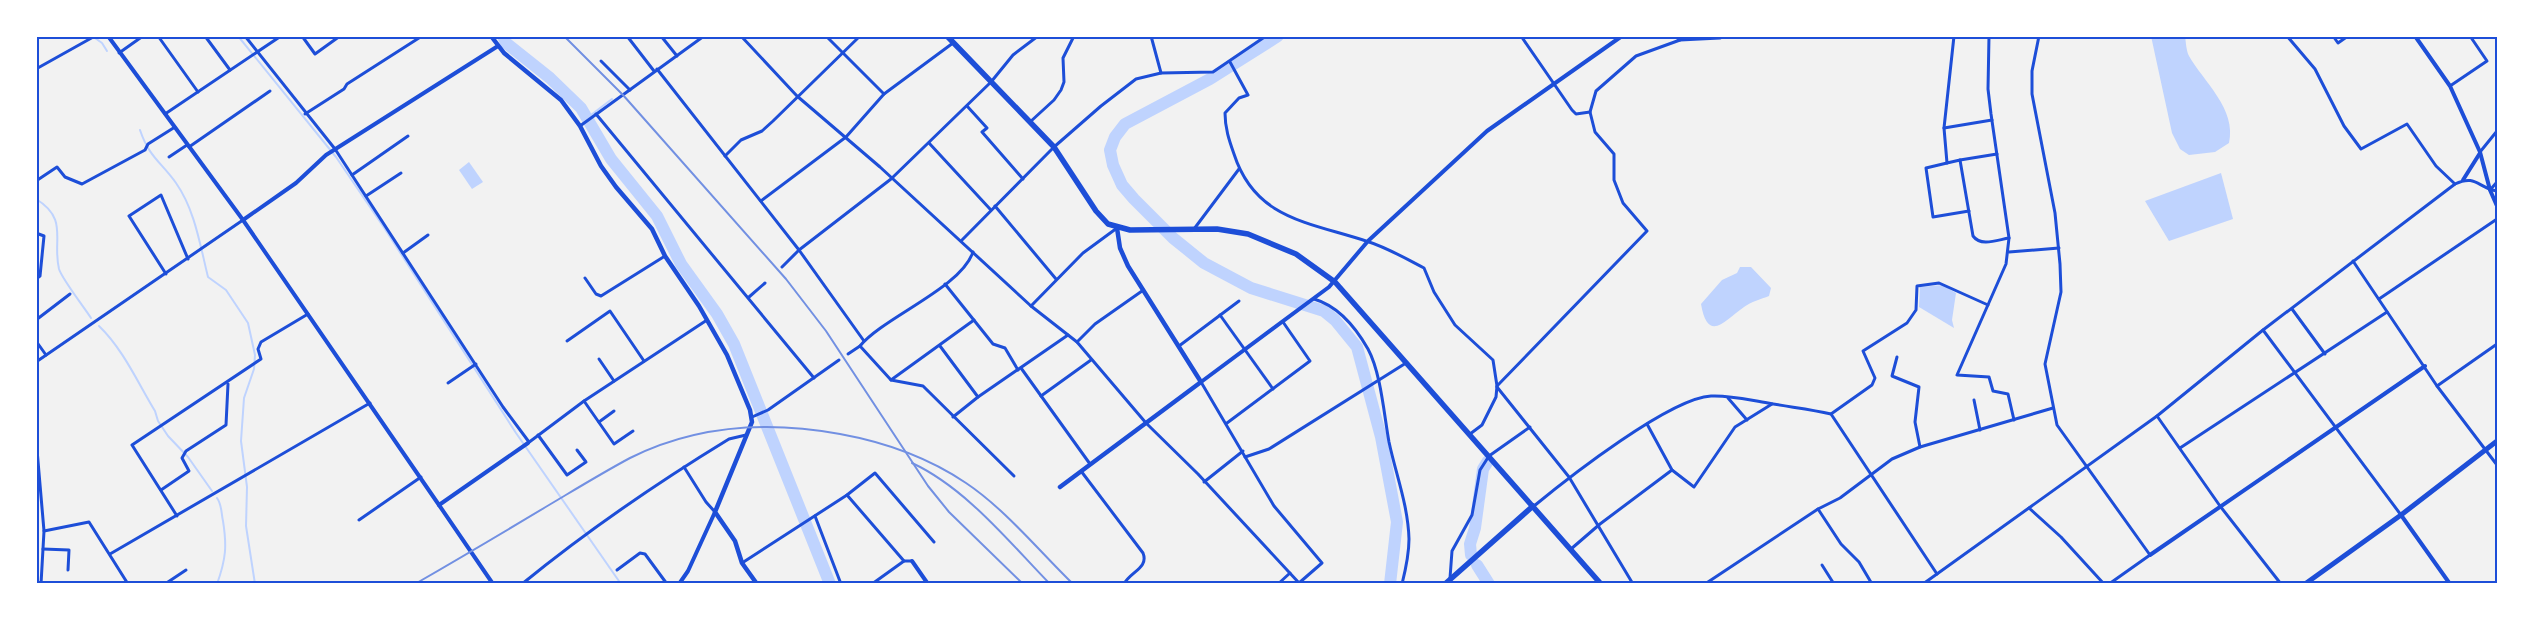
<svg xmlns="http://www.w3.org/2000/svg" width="2533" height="620" viewBox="0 0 2533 620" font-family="Montserrat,sans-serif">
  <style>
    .water { fill: #bfd3fe }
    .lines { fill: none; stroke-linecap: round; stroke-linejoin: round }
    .stream { stroke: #bfd3fe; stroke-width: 2 }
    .river { stroke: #bfd3fe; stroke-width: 12 }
    .minor { stroke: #1d4ed8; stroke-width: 3 }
    .tertiary { stroke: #1d4ed8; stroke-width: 4 }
    .secondary { stroke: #1d4ed8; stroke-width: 4.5 }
    .primary { stroke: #1d4ed8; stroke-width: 5 }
    .trunk { stroke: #1d4ed8; stroke-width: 5.5 }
    .rail { stroke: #7290e2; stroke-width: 2 }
    .neatline { fill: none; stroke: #1d4ed8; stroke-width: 2 }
  </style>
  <rect width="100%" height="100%" fill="#f2f2f2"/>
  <g class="water">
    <path d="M2151 36H2185C2186 42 2186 50 2189 56 2203 81 2237 109 2229 143L2215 152 2189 155 2180 149 2172 133Z"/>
    <polygon points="469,162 483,182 472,189 459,170"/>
    <polygon points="2221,173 2233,219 2169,241 2145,201"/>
    <path d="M1740 267H1751L1771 288 1769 296C1761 299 1751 302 1744 307 1726 319 1708 345 1701 304L1722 280 1737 273Z"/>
    <polygon points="1942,285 1956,293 1952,320 1954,328 1919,307 1920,287"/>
  </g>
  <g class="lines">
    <g class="stream">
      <polyline points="238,36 336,157 385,229 516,433 621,584"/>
      <polyline points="95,38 102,43 107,51"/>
      <polyline points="587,118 612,99"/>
      <path d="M140 130C149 157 161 162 176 183 195 210 200 245 208 277L226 290 248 323 255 355 254 369 244 398 241 441 247 487 246 526 255 584"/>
      <path d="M36 199C69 219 52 240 59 269 62 279 84 307 91 318"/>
      <path d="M99 326C123 349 138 383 155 411L158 421 168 436 188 457 212 491"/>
      <path d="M217 584C226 559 227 546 223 521 221 512 222 505 217 498"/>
    </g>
    <g class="river">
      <polyline points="503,36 506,43 550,78 581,108 611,159 657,216 681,264 717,314 734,344 830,584"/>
      <polyline points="1278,36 1210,79 1125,124 1115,137 1110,150 1113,165 1122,185 1134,199 1173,238 1204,263 1251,288 1324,311 1335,320 1357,347 1381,437 1397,522 1390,584"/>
      <polyline points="1471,555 1470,544 1475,528 1483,469 1488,461"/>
      <polyline points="1477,565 1489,584"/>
    </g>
    <g class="minor">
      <polyline points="158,36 198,92"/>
      <polyline points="205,36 230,70"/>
      <polyline points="245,36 335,149 503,407 529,442"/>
      <polyline points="302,36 315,54 340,36"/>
      <polyline points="627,36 654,71"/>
      <polyline points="661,36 677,56"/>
      <polyline points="741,36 797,96 880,167 1031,306 1077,342 1146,423 1198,474 1300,584"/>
      <polyline points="826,36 884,94"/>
      <polyline points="1151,36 1161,73"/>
      <polyline points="1675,36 1680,40 1720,38"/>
      <path d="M1954 36 1944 128 1947 163 1960 160 1973 236C1981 247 1997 240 2009 238"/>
      <polyline points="1989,36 1988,89 1991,114 2009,238 2006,264 1957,375 1989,377 1993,391 2008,394 2014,420"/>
      <polyline points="2039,36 2032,71 2032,94 2055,213 2060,264 2061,292 2045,364 2057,425 2150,555 2109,584"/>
      <polyline points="2287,36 2315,69 2344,126 2361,149 2407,124 2436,166 2455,184"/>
      <polyline points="2333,36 2338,43 2348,36"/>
      <polyline points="119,53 143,36"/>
      <polyline points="601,61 630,90"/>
      <path d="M1230 62 1248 95 1239 98 1225 113C1225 128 1229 140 1234 154 1255 219 1308 222 1366 241 1386 247 1405 258 1424 268L1434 292 1455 325 1493 360 1497 386 1496 397 1482 425 1470 434"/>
      <polyline points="36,69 95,36"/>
      <polyline points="657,69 799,250 864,341"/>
      <polyline points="2450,86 2487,61 2470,36"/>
      <polyline points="967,106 987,128 982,132 1023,179"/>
      <polyline points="1590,112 1596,91 1636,56 1680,40"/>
      <polyline points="165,114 281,36"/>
      <polyline points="305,114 344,89 347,84 422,36"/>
      <polyline points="596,114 814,378"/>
      <polyline points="1030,122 1054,100 1061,90 1064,82 1063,58 1074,36"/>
      <polyline points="580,126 704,36"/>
      <polyline points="1944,128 1992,120"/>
      <polyline points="929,143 990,209"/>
      <polyline points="189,147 270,91"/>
      <polyline points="2480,152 2497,131"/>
      <polyline points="725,156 741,140 762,131 773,121 860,36"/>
      <polyline points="169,157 187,145"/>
      <polyline points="1960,160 1997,154"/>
      <polyline points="1947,163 1926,168 1933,217 1969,211"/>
      <polyline points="352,175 408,136"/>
      <polyline points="36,181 57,167 65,177 82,184 145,150 148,144 175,127"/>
      <polyline points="2490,190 2497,182"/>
      <polyline points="366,196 401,173"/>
      <polyline points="761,201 846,137 884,94 953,43"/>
      <polyline points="995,206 1056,279"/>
      <polyline points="1194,229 1239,169"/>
      <polyline points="36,233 44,236 40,276 36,279"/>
      <polyline points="962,240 1054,147 1101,106 1136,79 1161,73 1213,72 1266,36"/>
      <polyline points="2009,252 2059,248"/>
      <polyline points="403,253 428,235"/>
      <polyline points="2353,261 2437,386 2497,465"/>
      <polyline points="782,267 799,250 891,179 991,82 1013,55 1038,36"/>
      <polyline points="166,274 129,216 161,195 188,259"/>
      <polyline points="585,278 596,294 601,296 665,256"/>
      <polyline points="945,284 993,344 1005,348 1018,370"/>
      <polyline points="749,297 765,283"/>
      <path d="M1314 299C1338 306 1356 328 1368 349 1381 373 1384 415 1389 442 1396 475 1408 505 1409 539 1409 555 1406 568 1402 584"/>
      <polyline points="2379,299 2497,219"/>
      <polyline points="1031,306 1083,253 1117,228"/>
      <polyline points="2292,309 2325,354"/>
      <polyline points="1220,315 1273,389"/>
      <polyline points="36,320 70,294"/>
      <polyline points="2263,330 2401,515"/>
      <polyline points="36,341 46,355"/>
      <polyline points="567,341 610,311 644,361"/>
      <polyline points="1077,342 1095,324 1142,291"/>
      <path d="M860 346C884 317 961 288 973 252"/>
      <polyline points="940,346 978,397"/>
      <polyline points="1179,346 1239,301"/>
      <polyline points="848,354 860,346 891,380 923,386 1014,476"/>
      <polyline points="1897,357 1892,376 1919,387 1915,422 1920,447"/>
      <polyline points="599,359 614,381"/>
      <polyline points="36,362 243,220"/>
      <polyline points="1021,368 1090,464"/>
      <polyline points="891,380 974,320"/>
      <polyline points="1201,382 1274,506 1322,563 1299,583"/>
      <polyline points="448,383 476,364"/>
      <polyline points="1497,386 1647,231 1623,203 1614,180 1614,154 1595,132 1590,112 1576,114 1572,110 1521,36"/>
      <polyline points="2437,386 2497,344"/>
      <polyline points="1497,387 1569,477 1633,584"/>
      <polyline points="1041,396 1091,360"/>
      <polyline points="1728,398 1747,420"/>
      <polyline points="1974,400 1980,430"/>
      <polyline points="584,401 614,444 633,431"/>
      <polyline points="1831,414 1872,385 1875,378 1863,351 1907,323 1916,310 1917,286 1939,283 1988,305"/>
      <polyline points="2157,416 2220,506 2281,584"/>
      <polyline points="752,417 768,410 839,360"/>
      <polyline points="953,417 978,397 1068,335"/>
      <polyline points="599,422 614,411"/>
      <polyline points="1227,423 1310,361 1283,322"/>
      <polyline points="1647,424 1672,470 1694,487 1735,427 1772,404"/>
      <polyline points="538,435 567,475 586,462 577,450"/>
      <polyline points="36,438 44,531 41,584"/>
      <polyline points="528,443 584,401 707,320"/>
      <polyline points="2180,448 2387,312"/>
      <polyline points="1245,457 1269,449 1406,363"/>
      <polyline points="684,467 706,502 715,512"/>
      <path d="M1081 471 1143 553C1149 568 1130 572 1124 584"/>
      <polyline points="1204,482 1243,451"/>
      <polyline points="161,490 189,471 182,458 186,451 226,425 228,384"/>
      <polyline points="847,495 904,561 912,561"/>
      <path d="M1534 506C1568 478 1670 398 1711 396 1730 395 1749 400 1768 403 1789 407 1810 409 1831 414L1937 574"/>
      <polyline points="2029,508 2061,537 2104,584"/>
      <polyline points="1818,509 1841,544 1859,562 1872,584"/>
      <polyline points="177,516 132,445 261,359 258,349 261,342 308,314"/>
      <polyline points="815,516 841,584"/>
      <polyline points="359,520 421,477"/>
      <polyline points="44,531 89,522 128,584"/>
      <polyline points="43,549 69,550 68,570"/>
      <polyline points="1571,549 1600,524 1672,470"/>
      <polyline points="110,554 370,403"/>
      <polyline points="742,563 847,495 875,473 934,542"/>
      <polyline points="1822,565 1834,584"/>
      <polyline points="617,570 640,553 645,554 667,584"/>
      <polyline points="1450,578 1452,551 1472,515 1480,470 1489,456 1530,427"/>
      <polyline points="165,584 186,570"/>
      <path d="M522 584C588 530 657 483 729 439L746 435"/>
      <polyline points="872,584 904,561"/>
      <polyline points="1278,584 1290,573"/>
      <polyline points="1705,584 1818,509 1840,498 1892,459 1920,447 2053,408"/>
      <path d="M1923 584 2157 416 2263 330 2455 184C2476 174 2478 188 2497 191"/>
    </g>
    <g class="tertiary">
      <polyline points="108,36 243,220 439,505 528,443"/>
      <polyline points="2415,36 2450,86 2480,152 2490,190 2497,206"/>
      <polyline points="2463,180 2480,153"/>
      <polyline points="243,220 296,183 326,155 498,46"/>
      <polyline points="1201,382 1329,287 1368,241 1487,131 1622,36"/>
      <polyline points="439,505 493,584"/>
      <polyline points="2401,515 2450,584"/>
      <polyline points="2150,555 2425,366"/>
      <polyline points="912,561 928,584"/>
      <polyline points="679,584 688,571 715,512"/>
    </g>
    <g class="secondary">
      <polyline points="491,36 504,53 561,100 580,126 601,166 616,187 652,229 665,256 699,306 727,355 750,410 752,422 715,512 735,541 742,563 757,584"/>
      <polyline points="1060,487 1201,382 1128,266 1120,248 1117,228"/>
    </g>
    <polyline class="primary" points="2305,584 2401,515 2497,441"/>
    <g class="trunk">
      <polyline points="947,36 1054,147 1096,211 1108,224 1130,230 1217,229 1248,234 1296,254 1335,282 1601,584"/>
      <polyline points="1445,584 1533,506"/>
    </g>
    <g class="rail">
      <polyline points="564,36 623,95 786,279 826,331 928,486 949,512 1023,584"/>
      <path d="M912 463C966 488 1009 542 1050 584"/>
      <path d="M415 584C460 558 504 532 549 505 576 489 602 473 630 458 696 425 769 421 840 434 884 442 929 458 966 483 1005 509 1039 551 1073 584"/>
    </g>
  </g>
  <rect width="2533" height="620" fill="none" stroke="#ffffff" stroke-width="75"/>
  <rect x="38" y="38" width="2458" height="544" class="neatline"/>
</svg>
